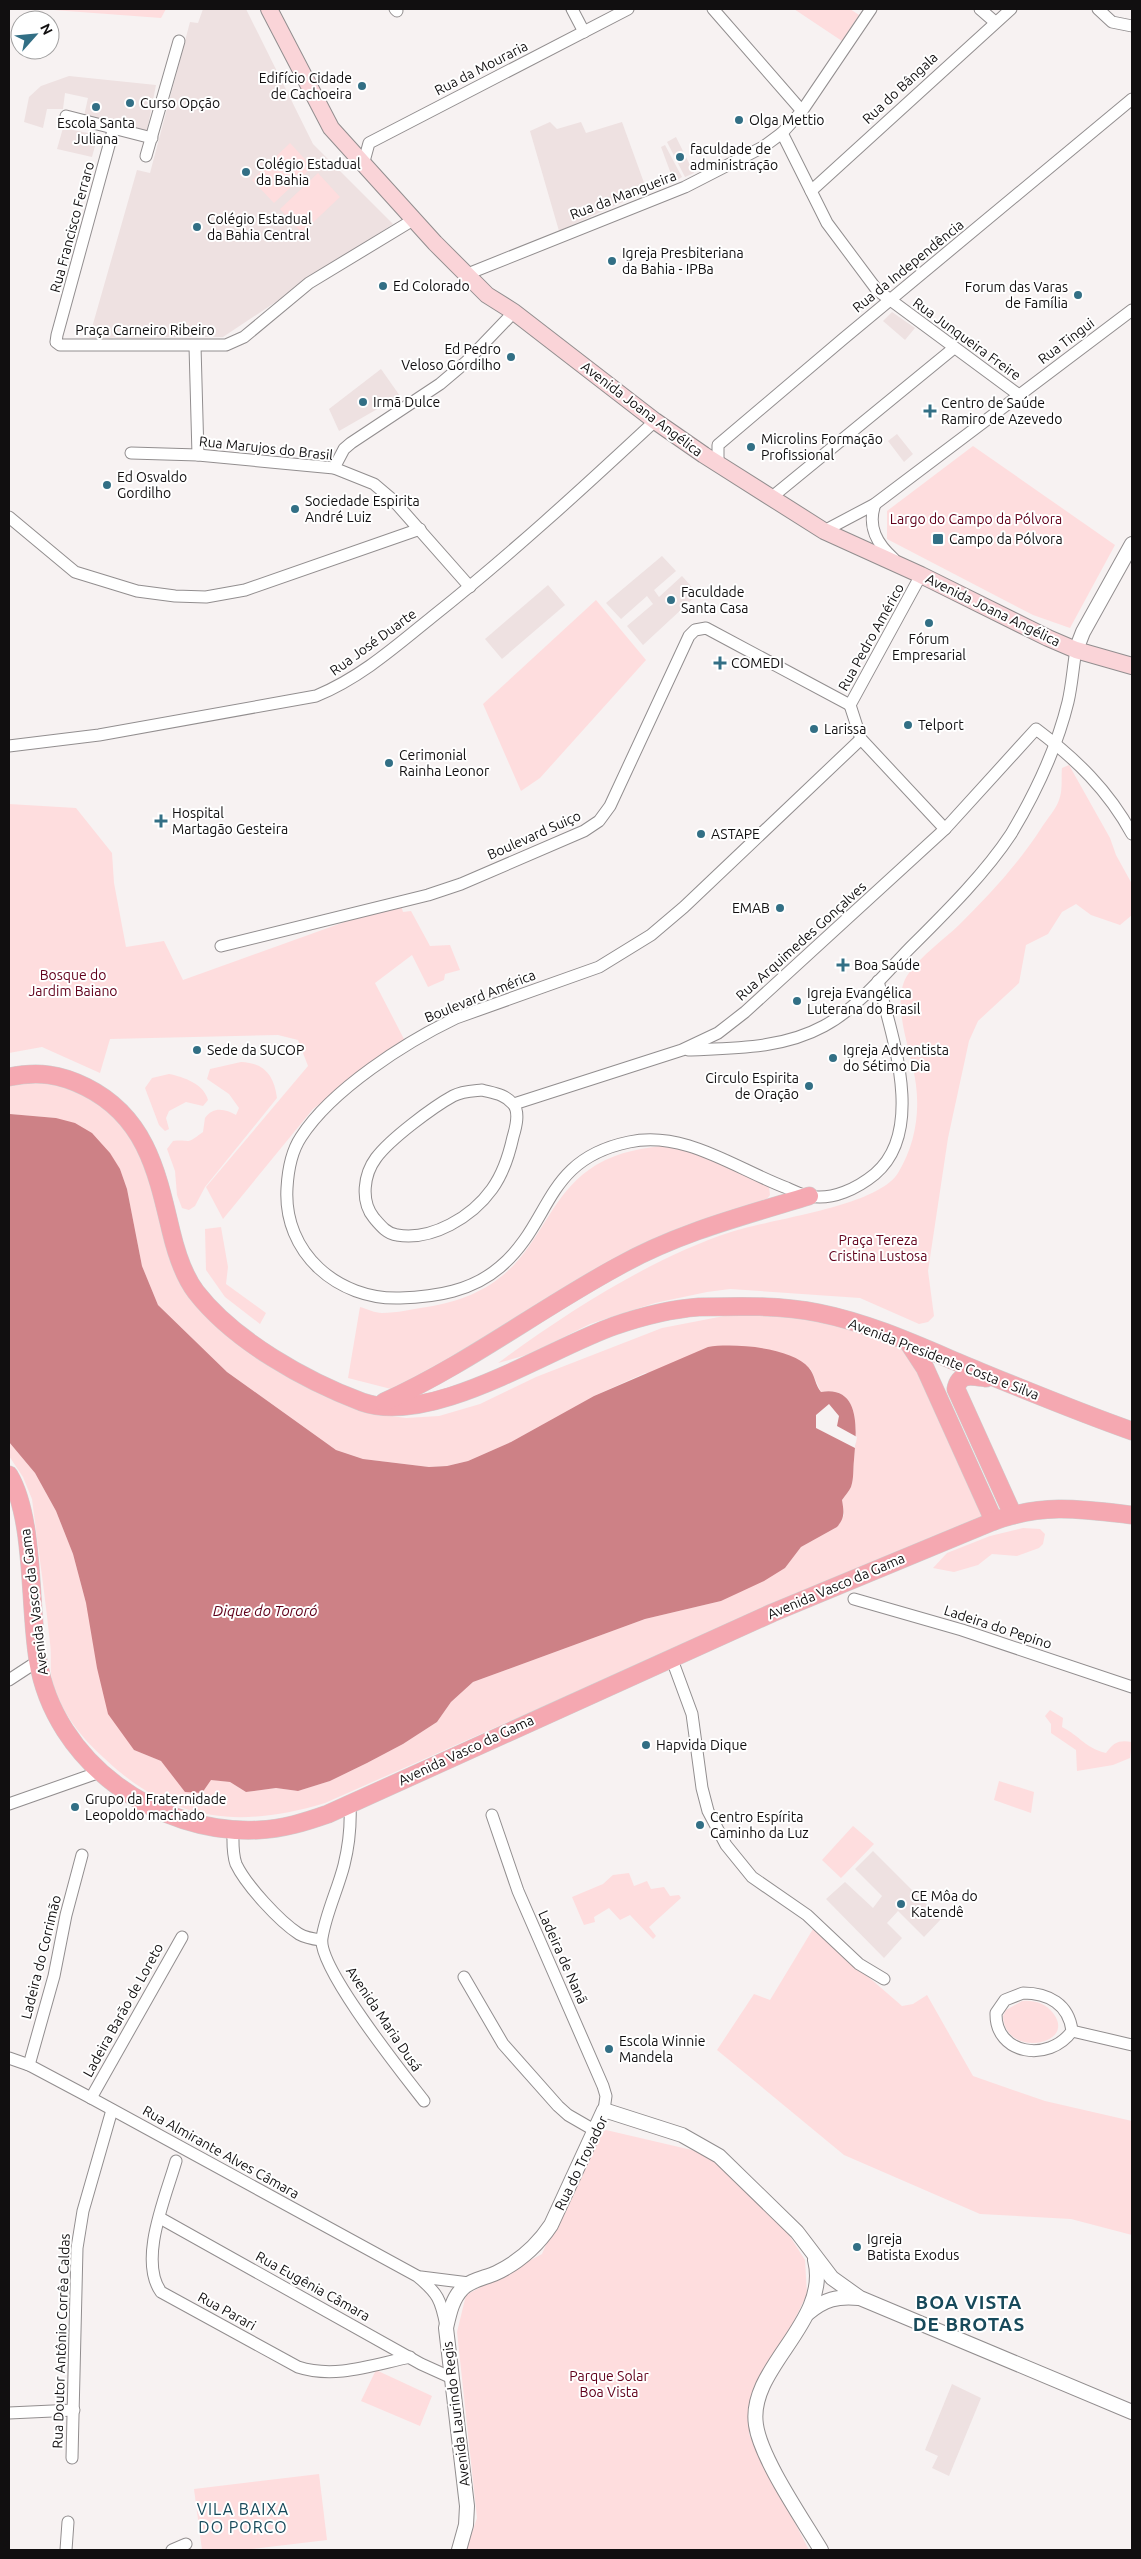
<svg xmlns="http://www.w3.org/2000/svg" width="1141" height="2559" viewBox="0 0 1141 2559" font-family="Ubuntu,sans-serif">
  <style>
    .built { fill: #eee1e1 }
    .green { fill: #feddde }
    .water { fill: #cd8186 }
    .pier { fill: #f7f2f2 }
    .lines { fill: none; stroke-linecap: round; stroke-linejoin: round }
    .minor-casing { stroke: #928e8f; stroke-width: 13 }
    .tertiary-casing { stroke: #928e8f; stroke-width: 16 }
    .secondary-casing { stroke: #928e8f; stroke-width: 18 }
    .primary-casing { stroke: #cfcfcf; stroke-width: 19 }
    .minor { stroke: #fff; stroke-width: 11 }
    .tertiary { stroke: #fff; stroke-width: 14 }
    .secondary { stroke: #fad4d8; stroke-width: 16 }
    .primary { stroke: #f5a8b1; stroke-width: 18 }
    .poi-dot { fill: #326f85; stroke: #fff; stroke-width: 2 }
    .labels { text-anchor: middle; dominant-baseline: central; stroke-width: 4; stroke-linejoin: round; paint-order: stroke }
    .street-label { font-size: 14px; fill: #110f10; stroke: #fff }
    .poi-label { font-size: 14px; fill: #110f10; stroke: #fff; text-anchor: start }
    .park-label { font-size: 14px; fill: #61011b; stroke: #fff }
    .water-label { font-size: 15px; font-style: italic; fill: #60001a; stroke: #fff }
    .quarter-label { font-size: 16px; letter-spacing: 1px; fill: #17495a; stroke: #fff }
    .district-label { font-size: 19px; font-weight: bold; letter-spacing: 1px; fill: #17495a; stroke: #fff }
  </style>
  <rect width="100%" height="100%" fill="#f7f2f2"/>
  <g class="built">
    <polygon points="203,9 246,9 313,144 393,224 223,337 89,338 137,170 150,173 190,22 198,23"/>
    <polygon points="69,76 156,85 147,131 84,116 88,98 65,93 63,109 47,109 43,128 24,122 29,97 41,86"/>
    <polygon points="550,122 557,129 581,122 586,133 622,122 647,191 559,231 530,131"/>
    <polygon points="63,128 98,135 92,157 57,149"/>
    <polygon points="676,137 694,173 685,177 667,142"/>
    <polygon points="665,145 682,177 674,182 661,147"/>
    <polygon points="892,312 915,328 905,340 883,321"/>
    <polygon points="381,369 400,396 339,431 329,409"/>
    <polygon points="897,434 913,454 904,462 888,441"/>
    <polygon points="662,556 676,571 654,590 659,597 682,576 698,594 643,645 627,626 653,604 647,596 621,619 606,603"/>
    <polygon points="548,585 565,605 502,659 485,639"/>
    <polygon points="873,1851 941,1919 924,1937 898,1911 887,1923 902,1938 884,1958 826,1899 845,1882 873,1908 882,1896 855,1869"/>
    <polygon points="952,2384 981,2398 949,2476 932,2468 938,2456 925,2450"/>
  </g>
  <g class="green">
    <polygon points="40,9 166,9 161,18"/>
    <polygon points="794,9 850,9 859,15 842,41"/>
    <polygon points="290,143 312,167 274,203 252,180"/>
    <polygon points="318,173 340,197 302,233 280,209"/>
    <polygon points="973,446 1115,545 1070,628 1033,615 887,539 887,511"/>
    <polygon points="596,600 646,660 540,778 521,791 483,704"/>
    <path d="M1069 765 1110 838 1116 855 1132 884V915L1120 925 1091 915 1076 904 1062 912 1048 934 1026 945 1019 983 978 1021 969 1041 948 1138 928 1271 934 1316 928 1322 919 1324 860 1298 730 1289 707 1292 655 1303 590 1324 530 1354 498 1363C566 1313 651 1258 731 1232 769 1219 877 1207 898 1173 914 1147 920 1116 916 1085 913 1055 888 1000 909 973 922 955 943 940 959 925 989 895 1019 863 1042 827 1047 819 1056 809 1059 800 1063 791 1061 777 1062 768Z"/>
    <polygon points="9,804 76,808 112,853 114,883 126,947 164,941 183,980 400,902 403,912 411,911 430,946 450,945 460,970 445,974 444,980 428,987 412,955 375,983 405,1041 313,1109 223,1219 206,1187 308,1066 298,1040 278,1035 110,1039 100,1073 42,1047 9,1053"/>
    <path d="M241 1062C265 1063 274 1076 277 1098L205 1187 195 1206 189 1210 182 1208 177 1195 175 1171 167 1149 173 1141C192 1139 184 1146 203 1132L205 1118C213 1106 226 1109 236 1115L239 1108 229 1094 207 1079 210 1069Z"/>
    <path d="M169 1074C184 1077 204 1084 208 1100L203 1106 186 1102 169 1111 166 1118 169 1129 165 1131 159 1125 145 1088 152 1078Z"/>
    <path d="M38 1081 61 1085 89 1095 145 1145 197 1295 331 1396 368 1413 406 1418 439 1416 480 1404 536 1377 662 1328 724 1316 791 1314 850 1325 926 1356 988 1517 700 1637 325 1803C239 1829 171 1822 104 1758 81 1737 63 1715 53 1684 49 1672 52 1656 50 1643 45 1595 38 1547 32 1499L23 1477 9 1456V1442L35 1473 56 1511 73 1554 86 1603 134 1750 161 1761 173 1775 230 1782 246 1792 276 1788 298 1791 330 1781 367 1763 403 1744 437 1722 451 1702 473 1682 645 1619 721 1601 785 1568 801 1547 837 1527 844 1515 842 1500C845 1496 849 1491 851 1487 854 1479 853 1468 854 1460 856 1435 863 1385 821 1392L810 1368 645 1373 594 1396 511 1442 468 1461 447 1466 429 1467 363 1459 336 1450 227 1372 158 1305 142 1266 127 1189 120 1169 56 1118 9 1114V1084Z"/>
    <path d="M669 1145 704 1156 762 1182 769 1187 770 1195 766 1200 643 1244 561 1290 430 1372 391 1389 348 1378 360 1307C367 1309 375 1313 382 1313 397 1313 413 1309 427 1307 464 1301 495 1288 520 1258 547 1226 557 1189 596 1165 620 1151 643 1148 669 1145Z"/>
    <polygon points="221,1227 228,1267 226,1284 266,1313 260,1324 225,1297 206,1270 205,1229"/>
    <polygon points="1023,1528 1040,1529 1045,1534 1043,1544 1039,1548 1017,1556 992,1554 978,1565 954,1572 933,1568 947,1553 990,1536"/>
    <path d="M1050 1710 1063 1718 1062 1727C1080 1736 1085 1748 1106 1753 1114 1742 1119 1740 1132 1742L1130 1758 1113 1765 1077 1771 1076 1750 1051 1733V1724L1045 1716Z"/>
    <polygon points="999,1781 1034,1792 1031,1813 994,1800"/>
    <polygon points="853,1826 874,1844 841,1878 822,1860"/>
    <polygon points="629,1873 634,1886 647,1881 651,1889 664,1887 670,1896 679,1895 681,1898 649,1927 656,1936 653,1939 630,1915 620,1920 609,1908 594,1917 595,1922 584,1925 572,1897 603,1884 613,1875"/>
    <polygon points="813,1929 902,2006 913,2004 927,1995 973,2076 1045,2101 1132,2121 1132,2235 1071,2219 980,2214 844,2155 717,2050 754,1994 770,2000"/>
    <path d="M1022 2001C1034 2000 1045 2003 1053 2013 1078 2045 1005 2059 1003 2016L1006 2010Z"/>
    <polygon points="606,2130 709,2154 784,2227 805,2260 807,2294 752,2408 749,2434 809,2550 466,2550 477,2518 457,2332 466,2295 542,2254 591,2139"/>
    <polygon points="376,2370 432,2396 420,2426 361,2401"/>
    <polygon points="319,2474 327,2540 244,2550 202,2550 194,2489"/>
  </g>
  <path class="water" d="M10 1114 56 1118 75 1123 92 1133 110 1153 120 1169 127 1189 142 1266 158 1305 227 1372 336 1450 363 1459 429 1467 447 1466 468 1461 511 1442 594 1396 708 1347C733 1343 792 1347 809 1368 815 1375 815 1385 821 1392 863 1385 856 1435 854 1460 853 1468 854 1479 851 1487 849 1491 845 1496 842 1500 844 1512 845 1518 837 1527L801 1547 785 1568 764 1581 721 1601 645 1619 473 1682 451 1702 437 1722 403 1744 367 1763 330 1781 298 1791 276 1788 246 1792 230 1782 211 1780 202 1793 185 1792 161 1761 134 1750 108 1714 97 1668 86 1603 73 1554 56 1511 35 1473 9 1442Z"/>
  <polygon class="pier" points="829,1404 839,1416 837,1426 857,1437 855,1448 816,1428 816,1415"/>
  <g class="lines">
    <defs>
      <g id="minor">
        <polyline points="395,9 397,11"/>
        <polyline points="572,9 584,32"/>
        <polyline points="713,9 802,111"/>
        <polyline points="980,9 995,22"/>
        <polyline points="1098,9 1112,22 1132,26"/>
        <polyline points="66,116 152,138"/>
        <polyline points="114,127 57,335 56,342 60,345 226,345 244,337 309,283 413,220"/>
        <polyline points="782,133 827,223 877,290 1019,395"/>
        <polyline points="146,156 179,41"/>
        <polyline points="363,165 369,143 628,9"/>
        <polyline points="811,191 1011,9"/>
        <polyline points="465,275 685,187 763,147 782,133 802,111 871,9"/>
        <polyline points="195,346 198,455"/>
        <polyline points="131,453 198,455 334,468 374,484 394,501 470,587"/>
        <polyline points="718,464 718,445 843,339 1132,99"/>
        <polyline points="334,468 344,449 351,443 440,384 466,362 514,312"/>
        <polyline points="772,497 954,348"/>
        <path d="M875 504C867 527 877 544 894 559"/>
        <polyline points="9,517 75,572 137,591 175,596 206,597 245,590 420,529"/>
        <polyline points="824,531 875,504 1132,310"/>
        <polyline points="921,575 850,705 861,739 945,829"/>
        <path d="M861 739 684 907 651 935 599 967 456 1018C406 1042 332 1089 301 1137 291 1152 288 1170 287 1188 283 1253 338 1300 400 1298 436 1297 472 1291 500 1267 553 1222 543 1160 629 1142 685 1130 736 1169 787 1188 794 1191 801 1195 809 1196 832 1201 858 1188 875 1174 926 1131 892 1036 878 981"/>
        <path d="M9 746 99 735 316 696C360 678 395 647 432 617 510 555 582 489 655 421"/>
        <polyline points="221,946 428,895 461,884 584,831 599,821 610,806 689,636 695,630 706,628 850,705"/>
        <path d="M688 1050C734 1048 782 1049 824 1026 856 1009 883 976 908 950 943 915 984 875 1011 834 1035 794 1057 747 1068 702 1072 685 1073 667 1076 650"/>
        <path d="M482 1090C493 1093 505 1094 513 1104 520 1112 516 1127 513 1137 509 1155 503 1174 492 1189 472 1217 432 1241 397 1235 387 1234 380 1225 374 1218 360 1201 364 1174 376 1158 390 1139 433 1107 453 1096 462 1091 472 1091 482 1090Z"/>
        <path d="M514 1104 682 1050 718 1033 745 1012 945 829 1036 729C1076 759 1108 790 1132 834"/>
        <polyline points="854,1599 962,1630 1132,1687"/>
        <polyline points="671,1657 692,1714 702,1788 708,1811 726,1845 752,1877 807,1915 859,1964 884,1979"/>
        <polyline points="9,1680 38,1661"/>
        <polyline points="9,1804 100,1772"/>
        <path d="M350 1804C351 1825 349 1845 344 1865 338 1889 326 1913 322 1938 317 1967 404 2075 424 2101"/>
        <polyline points="492,1815 518,1891 603,2086 606,2096 604,2110"/>
        <path d="M233 1829C233 1841 232 1853 236 1864 246 1885 279 1921 299 1934 306 1938 313 1939 321 1940"/>
        <polyline points="464,1977 503,2044 558,2106 568,2115 594,2130"/>
        <path d="M1023 1993C1048 1993 1069 2004 1072 2031 1049 2063 995 2055 996 2013L1005 2000Z"/>
        <polyline points="1072,2031 1132,2045"/>
        <path d="M9 2058 29 2065 91 2098 417 2276C438 2293 441 2300 446 2326"/>
        <polyline points="29,2065 54,1976 66,1915 82,1855"/>
        <polyline points="91,2098 182,1937"/>
        <path d="M176 2161C166 2196 138 2260 161 2292L298 2367C335 2379 372 2365 410 2357"/>
        <polyline points="160,2218 421,2364 452,2378"/>
        <polyline points="421,2277 469,2283"/>
        <polyline points="9,2413 74,2410"/>
        <polyline points="72,2458 77,2248 83,2211 112,2110"/>
        <polyline points="66,2550 68,2522"/>
        <polyline points="172,2550 186,2544"/>
      </g>
      <g id="tertiary">
        <polyline points="1076,650 1083,632 1132,544"/>
        <path d="M815 2260C831 2322 747 2368 756 2425 761 2459 802 2518 821 2550"/>
        <path d="M808 2313C825 2299 837 2296 859 2298"/>
        <path d="M459 2550 466 2525 467 2506 446 2328C449 2315 452 2299 462 2289 470 2280 485 2278 496 2273 519 2262 537 2246 551 2225L604 2110 682 2135 719 2156 797 2232 832 2278 860 2298 1132 2412"/>
      </g>
      <polyline id="secondary" points="269,9 331,128 435,243 487,295 514,312 655,421 704,455 824,531 921,575 1048,638 1076,650 1132,666"/>
      <g id="primary">
        <path d="M9 1077C38 1071 60 1074 86 1087 146 1117 157 1172 171 1231 176 1252 183 1275 196 1292 234 1341 306 1381 362 1402 431 1427 548 1349 614 1326 640 1317 671 1309 699 1307 739 1306 780 1305 819 1313 869 1323 917 1345 964 1365 1020 1388 1075 1411 1132 1431"/>
        <polyline points="908,1342 925,1368 994,1521"/>
        <path d="M986 1378C973 1376 959 1372 956 1389L1013 1515"/>
        <path d="M384 1402C466 1365 538 1310 617 1267 677 1233 743 1216 809 1196"/>
        <path d="M9 1475C35 1519 29 1607 38 1660 54 1762 158 1835 258 1830 283 1829 305 1822 328 1814L772 1613 994 1521C1044 1503 1081 1509 1132 1515"/>
      </g>
    </defs>
    <use href="#minor" class="minor-casing"/>
    <use href="#tertiary" class="tertiary-casing"/>
    <use href="#secondary" class="secondary-casing"/>
    <use href="#primary" class="primary-casing"/>
    <use href="#minor" class="minor"/>
    <use href="#tertiary" class="tertiary"/>
    <use href="#secondary" class="secondary"/>
    <use href="#primary" class="primary"/>
  </g>
  <g class="poi-dot">
    <circle cx="362" cy="86" r="5"/>
    <circle cx="130" cy="103" r="5"/>
    <circle cx="96" cy="107" r="5"/>
    <circle cx="739" cy="120" r="5"/>
    <circle cx="680" cy="157" r="5"/>
    <circle cx="246" cy="172" r="5"/>
    <circle cx="197" cy="227" r="5"/>
    <circle cx="612" cy="261" r="5"/>
    <circle cx="383" cy="286" r="5"/>
    <circle cx="1078" cy="295" r="5"/>
    <circle cx="511" cy="357" r="5"/>
    <circle cx="363" cy="402" r="5"/>
    <path d="M927.5 403.5h5v5h5v5h-5v5h-5v-5h-5v-5h5z"/>
    <circle cx="751" cy="447" r="5"/>
    <circle cx="107" cy="485" r="5"/>
    <circle cx="295" cy="509" r="5"/>
    <rect x="932" y="533" width="12" height="12" rx="2.5"/>
    <circle cx="671" cy="600" r="5"/>
    <circle cx="929" cy="623" r="5"/>
    <path d="M717.5 655.5h5v5h5v5h-5v5h-5v-5h-5v-5h5z"/>
    <circle cx="908" cy="725" r="5"/>
    <circle cx="814" cy="729" r="5"/>
    <circle cx="389" cy="763" r="5"/>
    <path d="M158.5 813.5h5v5h5v5h-5v5h-5v-5h-5v-5h5z"/>
    <circle cx="701" cy="834" r="5"/>
    <circle cx="780" cy="908" r="5"/>
    <path d="M840.5 957.5h5v5h5v5h-5v5h-5v-5h-5v-5h5z"/>
    <circle cx="797" cy="1001" r="5"/>
    <circle cx="197" cy="1050" r="5"/>
    <circle cx="833" cy="1058" r="5"/>
    <circle cx="809" cy="1086" r="5"/>
    <circle cx="646" cy="1745" r="5"/>
    <circle cx="75" cy="1807" r="5"/>
    <circle cx="700" cy="1825" r="5"/>
    <circle cx="901" cy="1904" r="5"/>
    <circle cx="609" cy="2049" r="5"/>
    <circle cx="857" cy="2247" r="5"/>
  </g>
  <g class="labels">
    <g class="street-label">
      <text transform="translate(481 68) rotate(-27)">Rua da Mouraria</text>
      <text transform="translate(900 88) rotate(-43)">Rua do Bângala</text>
      <text transform="translate(623 195) rotate(-21)">Rua da Mangueira</text>
      <text transform="translate(72 227) rotate(-75)">Rua Francisco Ferraro</text>
      <text transform="translate(908 266) rotate(-39)">Rua da Independência</text>
      <text x="145" y="330">Praça Carneiro Ribeiro</text>
      <text transform="translate(967 339) rotate(36)">Rua Junqueira Freire</text>
      <text transform="translate(1066 341) rotate(-37)">Rua Tingui</text>
      <text transform="translate(642 409) rotate(37)">Avenida Joana Angélica</text>
      <text transform="translate(266 448) rotate(6)">Rua Marujos do Brasil</text>
      <text transform="translate(993 610) rotate(26)">Avenida Joana Angélica</text>
      <text transform="translate(871 637) rotate(-61)">Rua Pedro Américo</text>
      <text transform="translate(373 642) rotate(-36)">Rua José Duarte</text>
      <text transform="translate(534 835) rotate(-24)">Boulevard Suiço</text>
      <text transform="translate(801 941) rotate(-42)">Rua Arquimedes Gonçalves</text>
      <text transform="translate(480 996) rotate(-22)">Boulevard América</text>
      <text transform="translate(944 1359) rotate(21)">Avenida Presidente Costa e Silva</text>
      <text transform="translate(836 1586) rotate(-23)">Avenida Vasco da Gama</text>
      <text transform="translate(34 1602) rotate(-97)">Avenida Vasco da Gama</text>
      <text transform="translate(998 1627) rotate(18)">Ladeira do Pepino</text>
      <text transform="translate(466 1750) rotate(-25)">Avenida Vasco da Gama</text>
      <text transform="translate(41 1957) rotate(-76)">Ladeira do Corrimão</text>
      <text transform="translate(563 1957) rotate(66)">Ladeira de Nanã</text>
      <text transform="translate(123 2010) rotate(-61)">Ladeira Barão de Loreto</text>
      <text transform="translate(384 2019) rotate(56)">Avenida Maria Dusá</text>
      <text transform="translate(221 2152) rotate(29)">Rua Almirante Alves Câmara</text>
      <text transform="translate(581 2163) rotate(-64)">Rua do Trovador</text>
      <text transform="translate(313 2286) rotate(29)">Rua Eugênia Câmara</text>
      <text transform="translate(227 2311) rotate(29)">Rua Parari</text>
      <text transform="translate(61 2341) rotate(-88)">Rua Doutor Antônio Corrêa Caldas</text>
      <text transform="translate(456 2414) rotate(-97)">Avenida Laurindo Regis</text>
    </g>
    <g class="poi-label">
      <text x="352" y="78" text-anchor="end">Edifício Cidade<tspan x="352" dy="16">de Cachoeira</tspan></text>
      <text x="140" y="103">Curso Opção</text>
      <text x="749" y="120">Olga Mettio</text>
      <text x="96" y="123" text-anchor="middle">Escola Santa<tspan x="96" dy="16">Juliana</tspan></text>
      <text x="690" y="149">faculdade de<tspan x="690" dy="16">administração</tspan></text>
      <text x="256" y="164">Colégio Estadual<tspan x="256" dy="16">da Bahia</tspan></text>
      <text x="207" y="219">Colégio Estadual<tspan x="207" dy="16">da Bahia Central</tspan></text>
      <text x="622" y="253">Igreja Presbiteriana<tspan x="622" dy="16">da Bahia - IPBa</tspan></text>
      <text x="393" y="286">Ed Colorado</text>
      <text x="1068" y="287" text-anchor="end">Forum das Varas<tspan x="1068" dy="16">de Família</tspan></text>
      <text x="501" y="349" text-anchor="end">Ed Pedro<tspan x="501" dy="16">Veloso Gordilho</tspan></text>
      <text x="373" y="402">Irmã Dulce</text>
      <text x="941" y="403">Centro de Saúde<tspan x="941" dy="16">Ramiro de Azevedo</tspan></text>
      <text x="761" y="439">Microlins Formação<tspan x="761" dy="16">Profissional</tspan></text>
      <text x="117" y="477">Ed Osvaldo<tspan x="117" dy="16">Gordilho</tspan></text>
      <text x="305" y="501">Sociedade Espirita<tspan x="305" dy="16">André Luiz</tspan></text>
      <text x="949" y="539">Campo da Pólvora</text>
      <text x="681" y="592">Faculdade<tspan x="681" dy="16">Santa Casa</tspan></text>
      <text x="929" y="639" text-anchor="middle">Fórum<tspan x="929" dy="16">Empresarial</tspan></text>
      <text x="731" y="663">COMEDI</text>
      <text x="918" y="725">Telport</text>
      <text x="824" y="729">Larissa</text>
      <text x="399" y="755">Cerimonial<tspan x="399" dy="16">Rainha Leonor</tspan></text>
      <text x="172" y="813">Hospital<tspan x="172" dy="16">Martagão Gesteira</tspan></text>
      <text x="711" y="834">ASTAPE</text>
      <text x="770" y="908" text-anchor="end">EMAB</text>
      <text x="854" y="965">Boa Saúde</text>
      <text x="807" y="993">Igreja Evangélica<tspan x="807" dy="16">Luterana do Brasil</tspan></text>
      <text x="207" y="1050">Sede da SUCOP</text>
      <text x="843" y="1050">Igreja Adventista<tspan x="843" dy="16">do Sétimo Dia</tspan></text>
      <text x="799" y="1078" text-anchor="end">Circulo Espirita<tspan x="799" dy="16">de Oração</tspan></text>
      <text x="656" y="1745">Hapvida Dique</text>
      <text x="85" y="1799">Grupo da Fraternidade<tspan x="85" dy="16">Leopoldo machado</tspan></text>
      <text x="710" y="1817">Centro Espírita<tspan x="710" dy="16">Caminho da Luz</tspan></text>
      <text x="911" y="1896">CE Môa do<tspan x="911" dy="16">Katendê</tspan></text>
      <text x="619" y="2041">Escola Winnie<tspan x="619" dy="16">Mandela</tspan></text>
      <text x="867" y="2239">Igreja<tspan x="867" dy="16">Batista Exodus</tspan></text>
    </g>
    <g class="park-label">
      <text x="976" y="519">Largo do Campo da Pólvora</text>
      <text x="73" y="975">Bosque do<tspan x="73" dy="16">Jardim Baiano</tspan></text>
      <text x="878" y="1240">Praça Tereza<tspan x="878" dy="16">Cristina Lustosa</tspan></text>
      <text x="609" y="2376">Parque Solar<tspan x="609" dy="16">Boa Vista</tspan></text>
    </g>
    <g class="water-label">
      <text x="265" y="1610">Dique do Tororó</text>
    </g>
    <g class="quarter-label">
      <text x="243" y="2509">VILA BAIXA<tspan x="243" dy="18">DO PORCO</tspan></text>
    </g>
    <g class="district-label">
      <text x="969" y="2302">BOA VISTA<tspan x="969" dy="22">DE BROTAS</tspan></text>
    </g>
  </g>
  <rect width="1141" height="2559" fill="none" stroke="#110f10" stroke-width="20"/>
  <g transform="translate(35 35) rotate(63)"><circle r="24" fill="#ffffff" stroke="#a09f9f"/>
  <path d="M0-4L9 19L0 12L-9 19Z" fill="#326f85"/>
  <text y="-8" font-size="14" font-weight="bold" text-anchor="middle" fill="#110f10">N</text>
  </g>
</svg>
